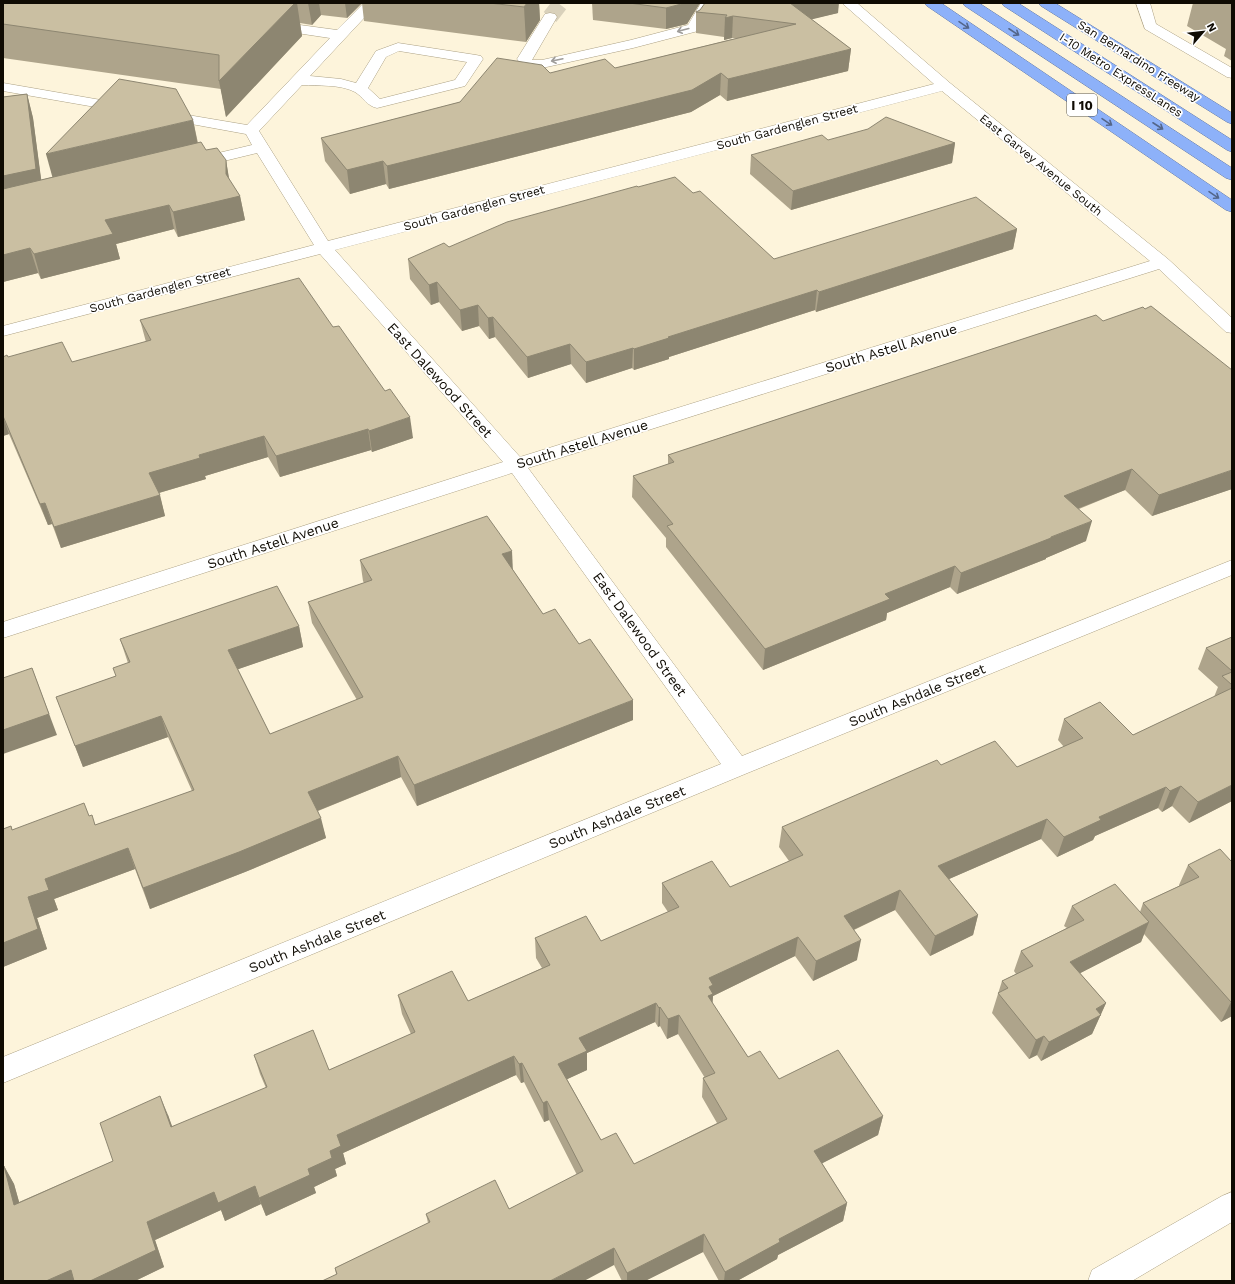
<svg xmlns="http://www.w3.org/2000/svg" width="1235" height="1284" viewBox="0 0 1235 1284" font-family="'Work Sans',sans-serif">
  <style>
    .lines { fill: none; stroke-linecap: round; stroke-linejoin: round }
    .minor-tunnel { stroke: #d9d1bb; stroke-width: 16; stroke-dasharray: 16 8; stroke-linecap: butt }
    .minor-casing { stroke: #aca184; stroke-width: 1 }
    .highway-casing { stroke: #6177a3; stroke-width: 1 }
    .minor { fill: #fff; fill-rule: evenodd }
    .highway { fill: #8db1f9; fill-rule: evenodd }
    .wall { fill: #aea48b; fill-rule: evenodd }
    .shaded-wall { fill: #8d8671 }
    .building { fill: #cabfa2; stroke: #8d8671; fill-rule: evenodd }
    .oneway { stroke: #54668a }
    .oneway2 { stroke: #9f9d9a }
    .labels { text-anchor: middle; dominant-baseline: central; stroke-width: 3.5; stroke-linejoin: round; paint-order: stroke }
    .far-street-label { font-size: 12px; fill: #0f0b03; stroke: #fff }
    .shield { fill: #fff; stroke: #57544f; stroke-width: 1 }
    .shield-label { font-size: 13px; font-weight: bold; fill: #0f0b03 }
    .street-label { font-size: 14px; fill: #0f0b03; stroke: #fff }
  </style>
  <rect width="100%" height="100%" fill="#fdf4db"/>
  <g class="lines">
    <polyline class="minor-tunnel" points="550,17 561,3"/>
    <defs>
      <g id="minor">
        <path d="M364 3H378L310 76 341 79 356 83 376 51 398 43 476 55 481 56 483 59 465 86 377 108C367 106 363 97 355 92 340 84 318 86 302 85L259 131 328 241 934 84 842 3H857L950 83 1168 259 1232 318V333L1226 332 1159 269 528 468 742 756 1232 560V575L745 774 3 1083V1057L721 764 512 473 3 638V622L503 462 320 254 3 336V326L314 245 257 153 195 168 189 166 187 163 189 160 252 145 246 134 164 119 159 118 157 115 159 112 164 111 247 125 330 38 270 29 265 28 263 25 265 22 270 21 337 30ZM399 51 467 62 455 80 380 99 368 88 386 57ZM942 91 1150 261 520 457 335 250Z"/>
        <polygon points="701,3 715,3 698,31 633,48 542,68 523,67 517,59 545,14 550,13 555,14 557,17 532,60 542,60 631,40 688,25"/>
        <polygon points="1136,3 1150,3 1156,24 1232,68 1232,78 1227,77 1145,29"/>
        <polygon points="3,83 124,104 129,105 131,108 129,111 124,112 3,91"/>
        <polygon points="1232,1192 1232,1222 1132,1281 1088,1281 1092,1270 1222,1196"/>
      </g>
      <g id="highway">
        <polygon points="925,3 941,3 1232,200 1232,212 1226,210 927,6"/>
        <polygon points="963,3 979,3 1232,168 1232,180 1226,178 965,6"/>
        <polygon points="1002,3 1018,3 1232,140 1232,152 1227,150 1004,6"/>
        <polygon points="1039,3 1055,3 1232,113 1232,124 1227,122 1041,6"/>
      </g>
    </defs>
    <use href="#minor" class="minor-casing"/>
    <use href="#highway" class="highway-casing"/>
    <use href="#minor" class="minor"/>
    <use href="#highway" class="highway"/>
  </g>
  <g class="wall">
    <polygon points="3,3 539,3 540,20 526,42 364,21 362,3 347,18 321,15 312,25 300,23 302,36 226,117 221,89 3,58"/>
    <polygon points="592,3 700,3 687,24 666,29 593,20"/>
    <polygon points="1193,3 1232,3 1232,61 1224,56 1226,49 1187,26"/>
    <polygon points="696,12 838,13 811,19 851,49 848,71 727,101 720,95 691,112 389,189 386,184 350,194 325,161 321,138 460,102 550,73 615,68 737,38 732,38 724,40 724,37 696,33"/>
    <polygon points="27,94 33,118 41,180 52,177 193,120 198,143 206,150 226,160 229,180 240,196 245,220 178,237 174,229 116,244 120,259 41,279 38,273 3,282 3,97"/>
    <polygon points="955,143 952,163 791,210 750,174 751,155"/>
    <polygon points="638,187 693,193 774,259 1017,229 1013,249 816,312 815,310 669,357 669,359 634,370 632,368 586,383 571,364 528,378 495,337 489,339 479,326 462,331 439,302 431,305 410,279 408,259 449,247"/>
    <polygon points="1096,315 1232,489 1152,516 1125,490 1079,509 1086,541 1046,558 1046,559 957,594 950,587 887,613 886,620 763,670 666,547 666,538 632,497 633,476 668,464 668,455"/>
    <polygon points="140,320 333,327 413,438 372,452 371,450 280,477 268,457 205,476 206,479 159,493 165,516 61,548 52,524 48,525 9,434 3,436 3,357 72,362 146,342"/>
    <polygon points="360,560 513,570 543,614 579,644 633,720 417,806 401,777 318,811 326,838 245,872 150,909 135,869 54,899 58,910 37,918 47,949 3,967 3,829 11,826 12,830 89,816 95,825 192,791 168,737 83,767 56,697 116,676 128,663 120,639 299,626 303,647 238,669 270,734 357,700 312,623 308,602 364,583 363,581"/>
    <path d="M1232 637V801L1189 823 1172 806 1162 812 1158 808 1095 836 1093 840 1057 857 1041 839 949 879 978 915 973 935 930 956 895 910 854 930 857 960 813 981 795 956 713 996 712 1003 748 1057 779 1079 883 1116 878 1135 822 1163 847 1203 843 1221 778 1255 777 1259 737 1281H719L703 1252 645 1281H622L614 1265 336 1274 335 1268 428 1223 426 1214 509 1209 577 1175 549 1120 544 1122 524 1082 521 1083 516 1075 343 1153 346 1164 335 1169 337 1176 314 1187 316 1193 266 1216 261 1204 225 1221 221 1210 155 1240 164 1267 135 1281H3L4 1166 14 1184 19 1202 113 1161 168 1115 172 1127 266 1088 260 1074 254 1055 329 1070 411 1034 402 1014 398 995 468 1001 542 968 536 958 535 938 601 941 668 912 662 903V883L730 887 789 861 779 847 782 827 941 765 1017 767 1064 747 1058 740 1064 719 1133 735 1214 697 1218 687 1198 669 1206 648ZM655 1022 658 1027 660 1026 667 1039 678 1034 705 1078H703L702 1097 717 1123 634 1164 601 1140 567 1079 587 1070V1053Z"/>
    <polygon points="1232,860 1232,1016 1221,1022 1144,934 1141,942 1080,973 1106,1003 1092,1034 1041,1061 1037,1055 1029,1059 992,1013 1002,981 1016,974 1014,971 1021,951 1067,928 1064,926 1072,906 1140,912 1143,903 1179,886 1179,885 1188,865 1231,861"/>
  </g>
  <g class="shaded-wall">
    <polygon points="295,3 297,3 302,36 226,117 219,81"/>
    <polygon points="308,3 319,3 321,15 312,25"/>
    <polygon points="345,3 362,3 347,18"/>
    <polygon points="527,3 539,3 540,20 526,42 524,7"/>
    <polygon points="685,3 700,3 687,24 666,29 666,8"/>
    <polygon points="790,3 839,3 838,13 793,24"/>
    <polygon points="733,16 732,38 724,40 725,18"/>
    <polygon points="851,49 848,71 727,101 728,79"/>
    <polygon points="721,73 720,95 691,112 389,189 387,166"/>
    <polygon points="27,94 33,118 43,193 3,202 3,176"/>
    <polygon points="193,120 200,156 56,190 46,154"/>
    <polygon points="955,143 952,163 791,210 793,191"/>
    <polygon points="226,160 230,184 240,196 245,220 178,237 173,212 226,174"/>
    <polygon points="383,161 386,184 350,194 347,170"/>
    <polygon points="169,205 174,229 116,244 120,259 41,279 34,254 105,220"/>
    <polygon points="1017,229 1013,249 816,312 819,292"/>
    <polygon points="30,248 38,273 3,282 3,255"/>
    <polygon points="437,282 439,302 431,305 429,285"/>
    <polygon points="817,290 815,310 669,357 669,359 634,370 634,349 668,337"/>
    <polygon points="478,305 479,326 462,331 460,310"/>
    <polygon points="493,317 495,337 489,339 488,318"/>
    <polygon points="570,344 571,364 528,378 527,357"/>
    <polygon points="633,348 632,368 586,383 586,362"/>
    <polygon points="3,417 9,434 3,436"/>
    <polygon points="410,417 413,438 372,452 369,431"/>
    <polygon points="368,429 371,450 280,477 276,456"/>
    <polygon points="264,436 268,457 205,476 206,479 155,494 149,473 199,455"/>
    <polygon points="1132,469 1125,490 1059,516 1064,496"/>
    <polygon points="1232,470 1232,489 1152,516 1159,495"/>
    <polygon points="160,495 165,516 61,548 54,527"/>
    <polygon points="45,503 52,524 48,525 40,504"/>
    <polygon points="1092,521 1086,541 1046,558 1046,559 957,594 961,573"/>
    <polygon points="512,551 513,572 502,554"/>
    <polygon points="955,566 950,587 887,613 886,620 763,670 765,649 885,594"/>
    <polygon points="299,626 303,647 233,671 228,650"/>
    <polygon points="32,668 57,735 3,754 3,730"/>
    <polygon points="633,700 633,720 417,806 414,785"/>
    <polygon points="161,716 168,737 83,767 75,746"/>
    <polygon points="398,756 401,777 312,813 308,792"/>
    <polygon points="1232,785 1232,801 1189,823 1198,802"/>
    <polygon points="1181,786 1172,806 1162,812 1170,791"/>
    <polygon points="1166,787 1158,808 1095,836 1093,840 1057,857 1064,837 1099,817"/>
    <polygon points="321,818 326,838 245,872 150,909 143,888"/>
    <polygon points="1047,819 1041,839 933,886 938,866"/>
    <polygon points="128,848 135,869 54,899 58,910 37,918 47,949 3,967 3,943 28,897 45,879"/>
    <polygon points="900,890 895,910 840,936 844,916"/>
    <polygon points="978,915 973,935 930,956 935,936"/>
    <polygon points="1149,922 1141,942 1063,982 1070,962"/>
    <polygon points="798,937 795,956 713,996 712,1013 707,1016 709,978"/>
    <polygon points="861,940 857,960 813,981 816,961"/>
    <polygon points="1231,1002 1232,1002 1232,1016 1221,1022"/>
    <polygon points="656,1003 655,1022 587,1053 587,1070 559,1083 558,1064 579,1038"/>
    <polygon points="1106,1003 1092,1034 1041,1061 1049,1042 1096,1009"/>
    <polygon points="660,1007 660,1026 658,1027 659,1008"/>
    <polygon points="679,1015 678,1034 667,1039 668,1019"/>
    <polygon points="1044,1036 1037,1055 1029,1059 1036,1040"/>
    <polygon points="514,1056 516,1075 343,1153 346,1164 335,1169 337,1176 314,1187 316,1193 266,1216 259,1198 308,1169 330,1151 337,1135"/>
    <polygon points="522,1063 524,1082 521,1083 519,1064"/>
    <polygon points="160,1096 168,1115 179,1145 171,1127"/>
    <polygon points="547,1101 549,1120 544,1122 543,1103"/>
    <polygon points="883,1116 878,1135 811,1169 814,1151"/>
    <polygon points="4,1166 14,1184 25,1223 14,1205"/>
    <polygon points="255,1186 261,1204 225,1221 221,1210 155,1240 164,1267 135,1281 90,1281 147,1222 214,1192"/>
    <polygon points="847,1203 843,1221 778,1255 777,1259 737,1281 724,1281 725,1272 779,1239"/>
    <polygon points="704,1234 703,1252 645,1281 627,1281 627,1273"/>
    <polygon points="614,1248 614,1265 584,1281 550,1281"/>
    <polygon points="71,1270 78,1281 46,1281"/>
  </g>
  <g class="building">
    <polygon points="3,3 295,3 219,81 219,55 3,24"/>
    <polygon points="489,3 527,3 524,7"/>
    <polygon points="629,3 685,3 666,8"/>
    <polygon points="705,3 791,3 790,3 851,49 728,79 721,73 692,90 387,166 383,161 347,170 321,138 460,102 497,58 542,65 550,73 605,59 615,68 796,24 733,16 725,18 727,15 696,12 700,10"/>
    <polygon points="119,79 176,89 193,120 46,154"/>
    <polygon points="27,94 36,169 3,176 3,97"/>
    <polygon points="886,117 955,143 793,191 751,155 822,135 828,140 868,129"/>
    <polygon points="201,142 206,150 217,148 226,160 226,174 240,196 173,212 169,205 105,220 113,234 34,254 30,248 3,255 3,189"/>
    <polygon points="675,177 693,193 700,191 774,259 976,197 1017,229 819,292 817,290 668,337 669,338 634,349 633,348 586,362 570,344 527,357 493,317 488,318 478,305 460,310 437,282 429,285 408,259 444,243 449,247 507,222 637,186 638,187"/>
    <polygon points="299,278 333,327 339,326 385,391 390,389 410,417 369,431 368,429 276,456 264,436 199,455 200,458 149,473 160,495 54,527 45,503 40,504 3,416 3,357 7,355 8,357 62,342 72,362 151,340 140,320"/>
    <polygon points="1151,306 1232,370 1232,470 1159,495 1132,469 1064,496 1092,521 1051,537 1051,538 961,573 955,566 885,594 890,599 765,649 667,526 673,524 633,476 674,462 668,455 1096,315 1103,321 1143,307 1145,309"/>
    <polygon points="487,516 512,551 502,554 543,614 555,609 579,644 590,639 633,700 414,785 398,756 308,792 321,818 239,852 143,888 128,848 45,879 49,890 28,897 38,929 3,943 3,829 11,826 12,830 84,803 89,816 92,815 95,825 194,790 161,716 75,746 56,697 116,676 113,668 130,662 120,639 277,586 299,626 228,650 270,734 363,697 308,602 372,580 360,560"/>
    <polygon points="1232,637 1232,671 1206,648"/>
    <polygon points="32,668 49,714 3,730 3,678"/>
    <polygon points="1232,672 1232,685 1222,676"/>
    <path d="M1232 688V785L1198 802 1181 786 1170 791 1166 787 1099 817 1101 820 1064 837 1047 819 938 866 978 915 935 936 900 890 844 916 861 940 816 961 798 937 709 978 713 985 709 987 713 994 708 996 748 1057 760 1051 779 1079 838 1050 883 1116 814 1151 847 1203 779 1239 780 1242 725 1272 704 1234 627 1273 614 1248 550 1281H322L337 1274 335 1268 430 1222 426 1214 495 1180 509 1209 583 1171 547 1101 543 1103 522 1063 519 1064 514 1056 337 1135 341 1146 330 1151 332 1158 308 1169 310 1175 259 1198 255 1186 218 1203 214 1192 147 1222 156 1250 90 1281H74L71 1270 46 1281H3V1166H4L14 1205 113 1161 100 1123 160 1096 171 1127 267 1087 254 1055 313 1030 329 1070 415 1032 398 995 452 971 468 1001 550 965 535 938 586 916 601 941 679 907 662 883 712 861 730 887 803 855 782 827 937 760 941 765 995 741 1017 767 1083 738 1064 719 1100 702 1133 735ZM656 1003 659 1008 660 1007 668 1019 679 1015 715 1073 703 1078 727 1119 634 1164 616 1133 601 1140 558 1064 587 1051 579 1038Z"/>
    <polygon points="1220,849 1231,861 1232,860 1232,1002 1231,1002 1143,903 1199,877 1188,865"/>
    <polygon points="1115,884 1149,922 1070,962 1106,1003 1096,1009 1101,1015 1049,1042 1044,1036 1036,1040 998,993 1008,988 1002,981 1033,966 1021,951 1084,920 1072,906"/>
  </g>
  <defs><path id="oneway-shaft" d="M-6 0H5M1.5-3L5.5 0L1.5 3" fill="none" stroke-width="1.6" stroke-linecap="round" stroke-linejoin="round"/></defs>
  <g class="oneway">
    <use href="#oneway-shaft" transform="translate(964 25) rotate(34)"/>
    <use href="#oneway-shaft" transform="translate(1014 32) rotate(33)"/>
    <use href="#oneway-shaft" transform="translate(1107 122) rotate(34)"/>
    <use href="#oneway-shaft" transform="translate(1158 126) rotate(33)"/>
    <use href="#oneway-shaft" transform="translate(1214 195) rotate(34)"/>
  </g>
  <g class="oneway2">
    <use href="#oneway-shaft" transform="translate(683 30) rotate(165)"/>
    <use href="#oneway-shaft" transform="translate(557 60) rotate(168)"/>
  </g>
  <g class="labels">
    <g class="far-street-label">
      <text transform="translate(1139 61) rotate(32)">San Bernardino Freeway</text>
      <text transform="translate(1121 75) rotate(33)">I-10 Metro ExpressLanes</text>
      <text transform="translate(787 127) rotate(-15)">South Gardenglen Street</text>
      <text transform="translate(1041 165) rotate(39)">East Garvey Avenue South</text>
      <text transform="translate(474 208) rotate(-15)">South Gardenglen Street</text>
      <text transform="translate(160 290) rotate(-15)">South Gardenglen Street</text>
    </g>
    <rect class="shield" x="1067" y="94" width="30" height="22" rx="3"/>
    <g class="shield-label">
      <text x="1082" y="105">I 10</text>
    </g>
    <g class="street-label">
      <text transform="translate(891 348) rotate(-17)">South Astell Avenue</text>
      <text transform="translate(440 380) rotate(48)">East Dalewood Street</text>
      <text transform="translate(582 444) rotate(-17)">South Astell Avenue</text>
      <text transform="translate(273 543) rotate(-18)">South Astell Avenue</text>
      <text transform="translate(640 634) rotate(54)">East Dalewood Street</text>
      <text transform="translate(917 695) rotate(-22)">South Ashdale Street</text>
      <text transform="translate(617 817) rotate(-22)">South Ashdale Street</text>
      <text transform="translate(317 941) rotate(-22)">South Ashdale Street</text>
    </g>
  </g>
  <rect width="1235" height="1284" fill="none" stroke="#0f0b03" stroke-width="8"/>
  <g transform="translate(1203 32) rotate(62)" stroke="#ffffff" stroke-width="3" paint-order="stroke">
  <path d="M0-3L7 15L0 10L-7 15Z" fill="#0f0b03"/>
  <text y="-6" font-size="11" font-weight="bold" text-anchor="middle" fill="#0f0b03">N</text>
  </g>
</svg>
